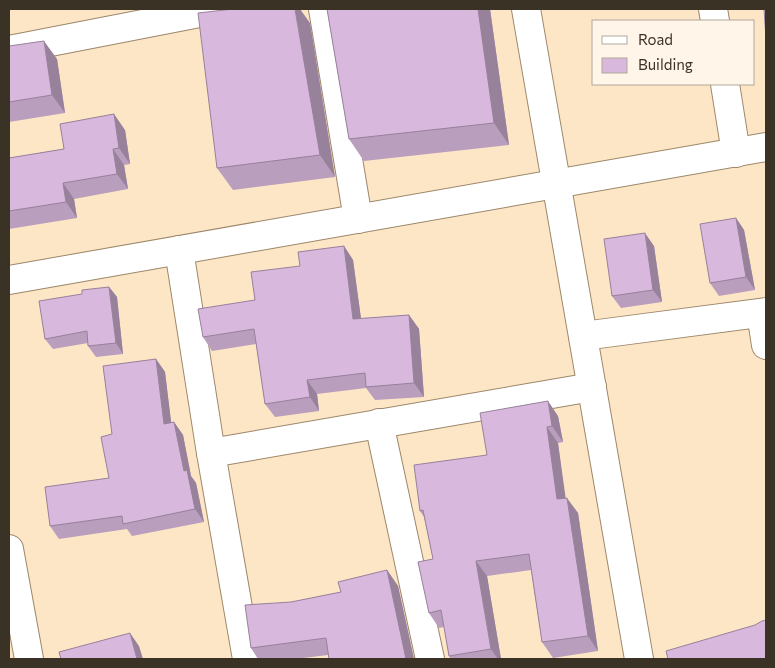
<svg xmlns="http://www.w3.org/2000/svg" width="775" height="668" viewBox="0 0 775 668" font-family="Commissioner,sans-serif">
  <style>
    .lines { fill: none; stroke-linecap: round; stroke-linejoin: round }
    .minor-casing { stroke: #9c876a; stroke-width: 30 }
    .minor { stroke: #fff; stroke-width: 28 }
    .wall { fill: #ba9ebe }
    .shaded-wall { fill: #97819b }
    .building { fill: #d8b8dd; stroke: #97819b }
  </style>
  <rect width="100%" height="100%" fill="#fde6c6"/>
  <g class="lines">
    <defs>
      <g id="minor">
        <polyline points="323,9 358,219"/>
        <polyline points="526,9 639,659"/>
        <polyline points="713,9 715,21"/>
        <polyline points="9,50 220,9"/>
        <polyline points="725,84 736,153"/>
        <polyline points="179,250 211,453 247,659"/>
        <polyline points="9,280 766,147"/>
        <polyline points="761,313 766,345"/>
        <polyline points="583,336 766,312"/>
        <polyline points="379,423 430,659"/>
        <polyline points="211,453 592,387"/>
        <polyline points="9,549 29,659"/>
      </g>
    </defs>
    <use href="#minor" class="minor-casing"/>
    <use href="#minor" class="minor"/>
  </g>
  <g class="wall">
    <polygon points="327,9 490,9 509,145 364,161 349,139"/>
    <polygon points="310,23 335,177 233,190 217,168"/>
    <polygon points="9,46 57,59 65,113 9,122"/>
    <polygon points="125,130 130,164 124,165 128,189 74,199 77,218 9,229 9,158 64,149"/>
    <polygon points="736,218 744,230 755,290 719,296 710,283"/>
    <polygon points="344,246 353,260 361,319 409,315 419,329 424,397 375,400 366,388 317,394 319,411 275,417 265,404 256,344 212,351 203,337 255,300 300,266"/>
    <polygon points="654,246 662,302 621,308 612,296"/>
    <polygon points="109,287 117,297 123,354 96,357 88,346 88,343 53,349 45,339 82,294"/>
    <polygon points="156,359 165,372 171,423 174,422 183,435 191,476 196,483 204,522 132,536 127,529 59,539 50,526 109,478 112,434"/>
    <polygon points="558,416 563,442 558,443 565,498 578,513 598,651 553,658 542,642 531,570 487,576 501,659 451,659 449,656 444,627 439,628 429,613 433,559 424,517 420,511 487,455"/>
    <polygon points="387,570 398,586 414,659 329,659 328,655 295,659 258,659 251,648 291,602 341,592"/>
  </g>
  <g class="shaded-wall">
    <polygon points="295,9 300,9 310,23 335,177 320,155"/>
    <polygon points="478,9 490,9 509,145 494,123"/>
    <polygon points="44,41 57,59 65,113 52,95"/>
    <polygon points="114,114 125,130 130,164 119,148"/>
    <polygon points="113,149 124,165 128,189 117,174"/>
    <polygon points="63,183 74,199 77,218 66,202"/>
    <polygon points="736,218 744,230 755,290 746,277"/>
    <polygon points="645,233 654,246 662,302 653,290"/>
    <polygon points="344,246 353,260 363,333 353,319"/>
    <polygon points="109,287 117,297 123,354 116,343"/>
    <polygon points="409,315 419,329 424,397 414,383"/>
    <polygon points="156,359 165,372 173,437 164,424"/>
    <polygon points="307,380 317,394 319,411 310,397"/>
    <polygon points="548,401 558,416 563,442 552,426"/>
    <polygon points="174,422 183,435 191,476 196,483 204,522 195,509 184,471"/>
    <polygon points="547,427 558,443 568,515 557,499"/>
    <polygon points="567,498 578,513 598,651 588,636"/>
    <polygon points="476,561 487,576 501,659 498,659 491,649"/>
    <polygon points="387,570 398,586 414,659 406,659"/>
    <polygon points="130,633 139,646 143,659 137,659"/>
  </g>
  <g class="building">
    <polygon points="233,9 295,9 320,155 217,168 198,13"/>
    <polygon points="327,9 478,9 494,123 349,139"/>
    <polygon points="764,9 766,9 766,39"/>
    <polygon points="44,41 52,95 9,102 9,46"/>
    <polygon points="114,114 119,148 113,149 117,174 63,183 66,202 9,211 9,158 64,149 60,124"/>
    <polygon points="736,218 746,277 710,283 700,224"/>
    <polygon points="645,233 653,290 612,296 604,239"/>
    <polygon points="344,246 353,319 409,315 414,383 366,387 365,373 307,380 310,397 265,404 254,329 203,337 198,309 255,300 251,272 300,266 298,252"/>
    <polygon points="109,287 116,343 88,346 87,331 45,339 39,301 82,294 82,290"/>
    <polygon points="156,359 164,424 174,422 184,471 187,470 195,509 123,524 122,516 50,526 45,487 109,478 101,437 112,434 103,366"/>
    <polygon points="548,401 552,426 547,427 557,499 567,498 588,636 542,642 529,554 476,561 491,649 449,656 441,610 429,613 418,562 433,559 423,510 420,511 414,465 487,455 480,413"/>
    <polygon points="387,570 406,659 329,659 326,638 251,648 245,605 291,602 341,592 338,582"/>
    <polygon points="766,620 766,659 668,659 666,651 755,625 762,621"/>
    <polygon points="130,633 137,659 61,659 59,652"/>
  </g>
  <rect width="775" height="668" fill="none" stroke="#3b3226" stroke-width="20"/>
  <rect x="592" y="20" width="162" height="65" fill="#fff5e9" stroke="#b1a79b"/>
  <rect x="602" y="36" width="25" height="8" fill="#ffffff" stroke="#b1a79b"/>
  <text x="638" y="45" font-size="15" fill="#3b3226">Road</text>
  <rect x="602" y="58" width="25" height="15" fill="#d8b8dd" stroke="#b1a79b"/>
  <text x="638" y="70" font-size="15" fill="#3b3226">Building</text>
</svg>
